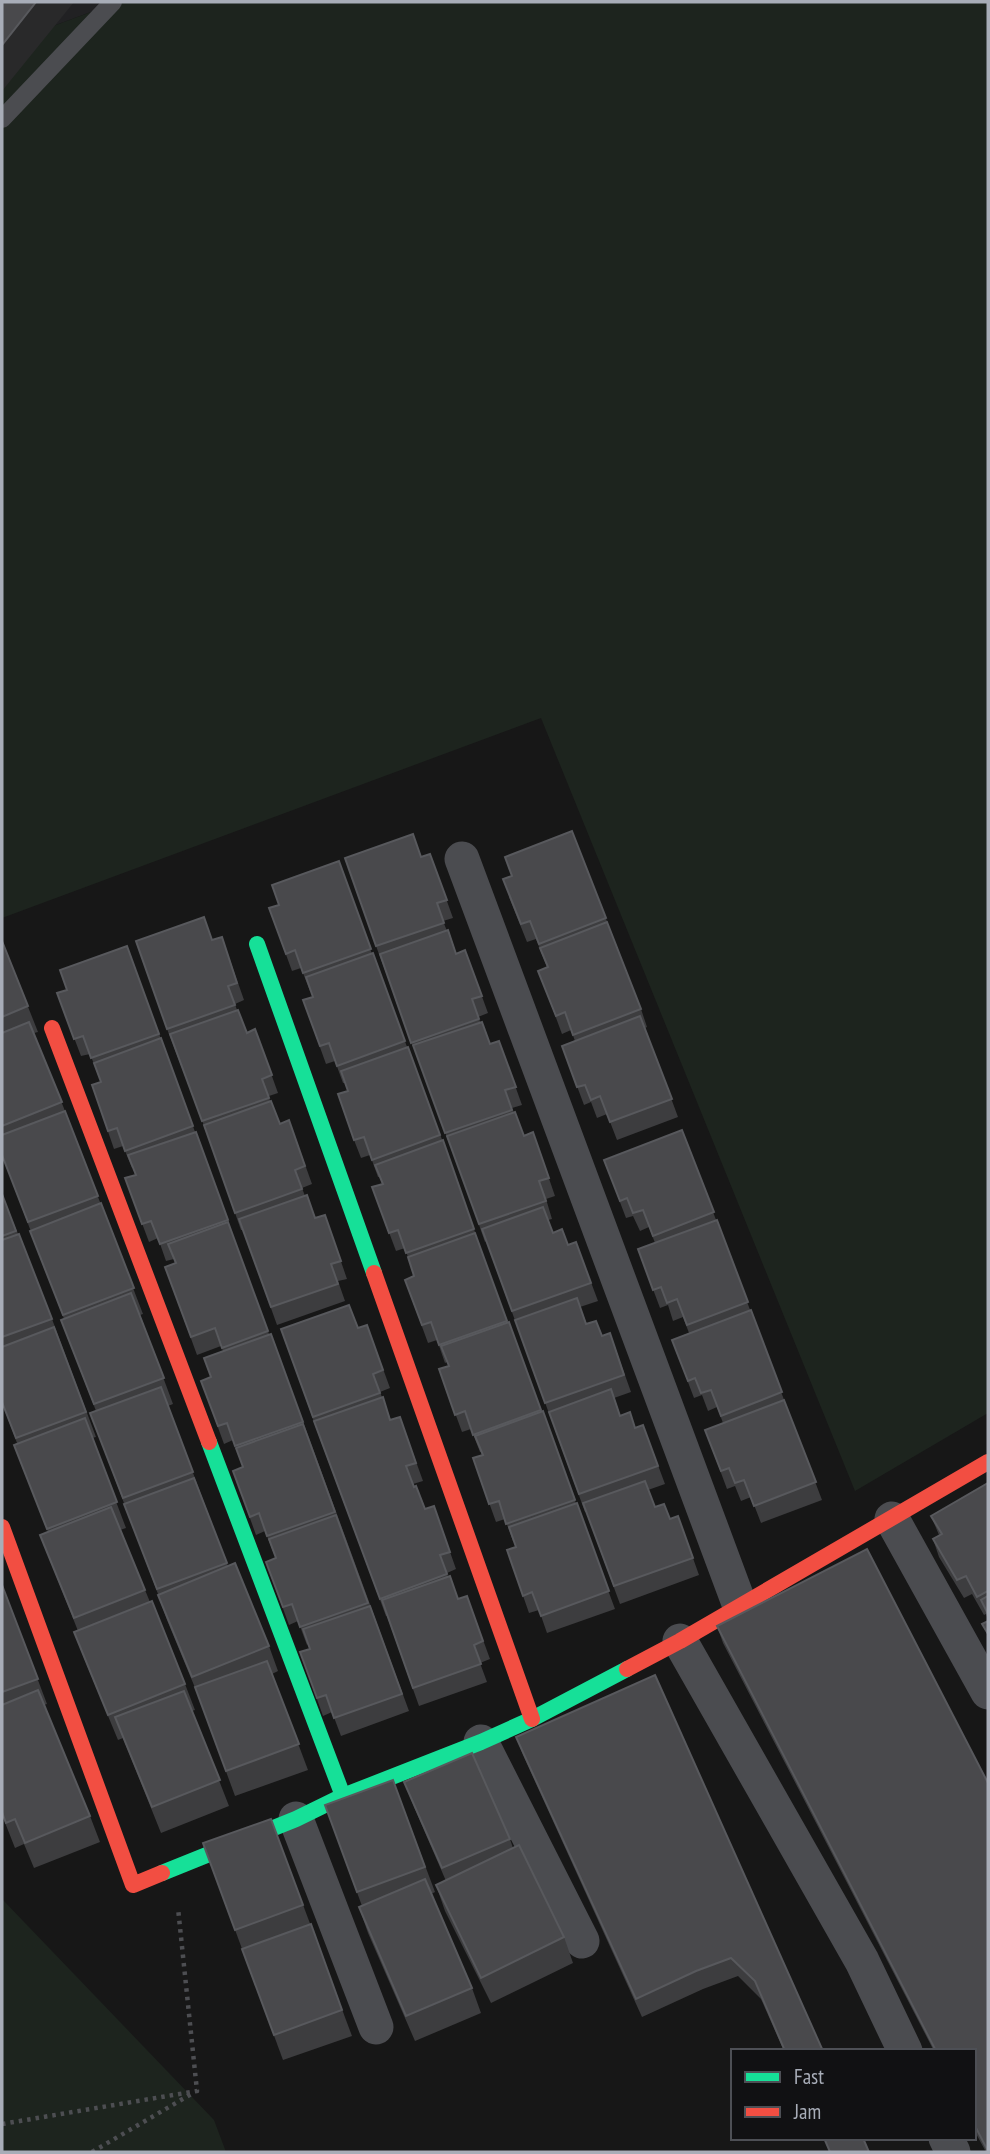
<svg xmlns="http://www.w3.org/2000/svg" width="990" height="2154" viewBox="0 0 990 2154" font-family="'PT Sans Narrow',sans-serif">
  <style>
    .built { fill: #212123 }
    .green { fill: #1d241e }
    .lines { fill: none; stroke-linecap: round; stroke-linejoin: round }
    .path { stroke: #4d4e52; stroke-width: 4.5; stroke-dasharray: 3.5 5; stroke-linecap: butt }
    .lane { stroke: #4b4c50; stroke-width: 18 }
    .street { stroke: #4b4c50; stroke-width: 35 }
    .fast { stroke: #16e098; stroke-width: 16 }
    .jam { stroke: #f24e42; stroke-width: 16 }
    .wall { fill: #3d3d3f }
    .shaded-wall { fill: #29292a }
    .building { fill: #49494c; stroke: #58595d; stroke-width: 2 }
  </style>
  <rect width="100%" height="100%" fill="#171717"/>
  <polygon class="built" points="2,2 118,2 2,45"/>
  <g class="green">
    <polygon points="118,2 988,2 988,1413 855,1491 541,718 2,918 2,45"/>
    <polygon points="2,1899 214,2120 226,2152 2,2152"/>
  </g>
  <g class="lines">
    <g class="path">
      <polyline points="2,2124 197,2091 178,1908"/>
      <polyline points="92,2152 193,2093"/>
    </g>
    <polyline class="lane" points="2,119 113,2"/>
    <g class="street">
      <polyline points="462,859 740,1606"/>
      <polyline points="892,1519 988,1692"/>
      <polyline points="680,1641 862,1961 905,2051"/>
      <polyline points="481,1742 582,1941"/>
      <polyline points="296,1819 376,2027"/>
      <polyline points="946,2138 953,2152"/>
    </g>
    <g class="fast">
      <polyline points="257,944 374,1273"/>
      <polyline points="209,1442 343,1796"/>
      <polyline points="162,1873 296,1819 343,1796 481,1742 532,1719 627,1669"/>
    </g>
    <g class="jam">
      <polyline points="52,1028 209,1442"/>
      <polyline points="374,1273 532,1719"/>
      <polyline points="2,1527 133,1885 162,1873"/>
      <polyline points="627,1669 680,1641 988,1462"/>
    </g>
  </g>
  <g class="wall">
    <polygon points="572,831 641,1009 647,1027 645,1028 678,1117 617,1140 607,1114 597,1118 591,1102 584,1105 562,1046 575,1041 571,1030 562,1034 545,988 547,967 536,939 527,942 509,897 512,876 505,857"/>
    <polygon points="430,854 453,918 443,921 447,931 456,954 465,950 488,1013 478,1017 479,1019 490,1044 499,1041 522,1105 512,1108 514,1113 524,1135 533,1132 555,1196 546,1199 552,1219 548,1220 553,1233 568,1245 576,1242 598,1301 580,1307 587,1324 602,1336 610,1333 631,1392 614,1398 620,1415 636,1428 643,1425 665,1484 648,1490 655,1507 670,1519 678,1516 699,1575 620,1604 586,1512 585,1512 486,1241 485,1242 453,1151 452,1151 376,946 421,857"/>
    <polygon points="339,861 372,954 449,1158 507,1323 509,1322 615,1609 547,1633 539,1610 529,1613 507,1550 516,1547 514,1541 513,1541 505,1519 496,1522 473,1458 482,1455 481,1452 480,1452 471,1429 462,1432 439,1369 449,1366 447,1362 445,1363 437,1340 428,1343 405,1280 414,1276 405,1248 396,1251 372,1187 382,1184 380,1177 378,1177 370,1155 361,1158 354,1140 348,1091 345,1083 343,1083 335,1061 326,1064 303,1000 313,997 311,991 310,991 301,968 292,971 269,908 279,905"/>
    <polygon points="222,937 244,1000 235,1004 237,1010 247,1033 255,1029 278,1093 269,1096 270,1101 280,1124 289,1120 312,1184 302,1188 305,1196 316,1218 325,1215 347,1279 338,1281 345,1301 277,1325 243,1230 241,1230 209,1139 167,1029 212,940"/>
    <polygon points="2,941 38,1032 34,1033 65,1111 143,1314 140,1315 173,1404 168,1406 202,1497 228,1566 269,1646 278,1671 272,1674 308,1770 235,1796 198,1695 167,1620 158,1595 158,1594 100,1439 90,1413 96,1411 61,1320 64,1319 2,1155"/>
    <polygon points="127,946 269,1334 271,1334 409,1711 341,1736 332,1712 323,1716 300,1652 310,1649 308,1644 307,1645 298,1621 289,1625 266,1562 276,1558 275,1554 274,1554 265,1531 256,1535 233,1471 243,1467 243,1466 233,1440 224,1444 201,1381 211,1377 223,1351 221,1346 197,1355 165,1267 175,1263 174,1259 166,1261 158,1238 149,1242 125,1178 135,1175 133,1168 132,1168 123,1146 114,1149 92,1085 101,1082 90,1054 81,1056 57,993 67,990"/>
    <polygon points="682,1130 822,1500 761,1523 751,1497 741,1501 735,1486 727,1489 705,1430 723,1423 717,1407 708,1411 702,1395 694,1398 672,1340 689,1333 683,1317 673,1321 668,1305 660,1308 638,1249 655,1243 649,1227 640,1231 633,1216 626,1218 604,1160"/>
    <polygon points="2,1194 52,1319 96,1437 92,1438 126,1528 120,1530 150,1602 185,1684 195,1710 192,1711 229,1806 161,1833 123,1738 118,1740 84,1658 74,1632 78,1631 40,1535 48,1532 14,1445 17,1443 2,1403"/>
    <polygon points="367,1325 390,1388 380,1392 391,1420 400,1417 423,1481 413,1484 425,1509 434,1506 456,1569 447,1573 448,1577 458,1599 467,1596 490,1659 480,1663 487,1682 419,1706 387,1616 386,1616 320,1439 281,1329 358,1328"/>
    <polygon points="988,1483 988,1620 986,1614 984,1615 972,1594 964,1598 939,1557 933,1539 939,1535 931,1516"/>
    <polygon points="867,1549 988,1783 988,2152 986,2152 974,2130 974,2051 934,2051 723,1643 717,1626"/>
    <polygon points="2,1585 47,1704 44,1705 90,1816 100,1842 34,1868 24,1844 15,1848 2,1815"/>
    <polygon points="516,1737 823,2051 784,2051 761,1999 738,1976 703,1989 642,2017 523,1755"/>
    <polygon points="393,1780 435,1892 431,1894 472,1988 481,2013 415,2041 368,1933 359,1907 362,1906 325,1805"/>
    <polygon points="404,1782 510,1839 513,1848 564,1937 573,1963 491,2003 445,1911 436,1885 446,1881 414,1807"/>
    <polygon points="271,1819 352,2036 283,2060 203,1843"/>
  </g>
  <polygon class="shaded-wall" points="36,2 74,2 2,91 2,45"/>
  <g class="building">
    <polygon points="2,2 36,2 2,45"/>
    <polygon points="572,831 606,918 539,944 530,921 521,924 503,879 512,876 505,857"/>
    <polygon points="413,834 421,857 430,854 447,900 437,903 444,923 376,946 345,858"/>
    <polygon points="339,861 371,949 303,973 295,950 286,954 269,908 279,905 272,885"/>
    <polygon points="204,917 212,940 222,937 237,983 228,986 235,1005 167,1029 136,941"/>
    <polygon points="607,922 641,1009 573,1035 565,1012 556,1016 538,971 548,967 540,948"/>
    <polygon points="448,930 456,954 465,950 482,996 472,999 479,1019 411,1043 380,954"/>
    <polygon points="2,941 28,1006 2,1017"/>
    <polygon points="127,946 159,1034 91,1058 83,1036 74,1039 57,993 67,990 60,970"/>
    <polygon points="373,953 405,1041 337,1066 329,1043 320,1046 303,1000 313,997 306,977"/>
    <polygon points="238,1010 247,1033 255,1029 272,1075 262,1079 269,1098 202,1121 170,1034"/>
    <polygon points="640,1016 672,1099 610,1122 600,1096 591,1100 585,1085 577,1087 562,1046"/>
    <polygon points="29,1022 62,1102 2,1126 2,1033"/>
    <polygon points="482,1022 490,1044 499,1041 516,1087 505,1090 512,1110 445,1133 413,1045"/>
    <polygon points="161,1038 193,1126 125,1151 117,1128 108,1131 92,1085 101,1082 94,1063"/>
    <polygon points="408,1047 440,1135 372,1160 364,1137 354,1140 338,1094 348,1091 341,1071"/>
    <polygon points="271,1101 280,1124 289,1120 305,1166 295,1170 302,1189 235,1213 204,1125"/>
    <polygon points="65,1111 98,1196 28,1222 2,1155 2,1135"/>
    <polygon points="515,1112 524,1136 533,1132 549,1178 539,1181 546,1201 479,1224 447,1136"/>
    <polygon points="682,1130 714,1212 653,1236 643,1210 633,1213 627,1198 620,1201 604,1160"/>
    <polygon points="196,1132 228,1220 160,1244 151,1221 142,1224 125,1178 136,1175 128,1155"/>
    <polygon points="443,1140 474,1229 406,1253 398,1230 389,1233 372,1187 383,1184 375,1165"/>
    <polygon points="2,1194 16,1231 2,1236"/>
    <polygon points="307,1195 315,1218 325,1215 341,1261 331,1264 338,1284 271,1307 239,1219"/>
    <polygon points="101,1203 134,1288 63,1315 30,1231"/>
    <polygon points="543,1207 553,1233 562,1229 568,1245 576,1242 591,1283 512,1311 482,1229"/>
    <polygon points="717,1220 748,1302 687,1325 677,1299 667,1303 661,1287 653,1290 638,1249"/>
    <polygon points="228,1222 268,1331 222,1348 215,1328 191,1337 165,1267 176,1263 168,1244"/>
    <polygon points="475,1233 507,1321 439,1345 431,1322 422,1325 405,1280 414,1276 408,1257"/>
    <polygon points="19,1234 52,1319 2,1337 2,1240"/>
    <polygon points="131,1293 164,1378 94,1404 61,1320"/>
    <polygon points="577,1298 586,1324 596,1321 602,1336 610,1333 624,1375 545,1403 515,1320"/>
    <polygon points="349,1305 358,1328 367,1325 383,1370 373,1374 380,1393 313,1417 281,1329"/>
    <polygon points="751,1310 782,1392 721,1416 711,1390 701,1393 695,1378 688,1381 672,1340"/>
    <polygon points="509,1322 541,1410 473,1435 465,1411 455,1415 439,1369 449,1366 441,1346"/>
    <polygon points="54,1327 86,1412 16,1438 2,1402 2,1347"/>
    <polygon points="271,1334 303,1422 235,1446 227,1423 218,1426 201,1381 211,1377 204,1358"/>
    <polygon points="161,1387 193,1472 123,1498 90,1413"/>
    <polygon points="611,1389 620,1416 630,1412 635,1428 643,1425 658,1466 579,1494 549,1412"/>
    <polygon points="383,1397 390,1420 400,1417 416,1463 406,1466 414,1487 416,1486 425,1509 434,1506 450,1552 440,1555 447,1574 380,1599 314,1421"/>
    <polygon points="784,1400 816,1482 754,1506 744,1480 735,1483 729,1468 721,1471 705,1430"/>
    <polygon points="543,1411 575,1500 506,1524 499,1501 489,1504 473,1458 483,1455 475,1436"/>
    <polygon points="85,1418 117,1502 47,1529 14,1445"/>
    <polygon points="303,1424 335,1512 267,1536 259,1513 250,1517 233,1471 243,1467 236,1448"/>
    <polygon points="194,1478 227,1563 157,1589 124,1504"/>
    <polygon points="645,1481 655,1507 664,1504 670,1519 678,1516 693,1558 614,1586 583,1503"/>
    <polygon points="988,1483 988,1591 977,1597 966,1576 957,1580 933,1539 942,1534 931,1516"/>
    <polygon points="577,1503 609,1591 541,1616 532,1592 523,1596 507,1550 516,1547 509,1527"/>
    <polygon points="111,1507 145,1590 74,1618 40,1535"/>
    <polygon points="336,1515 368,1603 300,1627 292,1604 283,1607 266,1562 276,1558 269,1539"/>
    <polygon points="867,1549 988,1783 988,2151 974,2124 974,2051 936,2051 717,1626"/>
    <polygon points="235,1563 269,1646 192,1677 158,1595"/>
    <polygon points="450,1576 458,1599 467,1596 483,1641 474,1645 481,1664 413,1688 382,1600"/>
    <polygon points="2,1585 38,1679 2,1692"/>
    <polygon points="988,1596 988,1614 981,1600"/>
    <polygon points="152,1601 185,1684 108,1715 74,1632"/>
    <polygon points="370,1606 402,1694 334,1718 326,1695 317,1698 300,1652 310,1649 303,1629"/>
    <polygon points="988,1621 988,1634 982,1624"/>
    <polygon points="267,1661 299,1744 226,1771 195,1687"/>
    <polygon points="655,1675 823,2051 785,2051 755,1981 731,1958 696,1971 636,1999 516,1737"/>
    <polygon points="38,1690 90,1816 25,1843 15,1819 6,1823 2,1812 2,1705"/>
    <polygon points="184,1691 220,1780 152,1807 115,1717"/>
    <polygon points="472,1753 510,1839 442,1868 404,1782"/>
    <polygon points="393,1780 425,1867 357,1892 325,1805"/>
    <polygon points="271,1819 303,1905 235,1930 203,1843"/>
    <polygon points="519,1845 564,1937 481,1978 436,1885"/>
    <polygon points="425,1879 472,1988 406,2016 359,1907"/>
    <polygon points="311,1924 342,2010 274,2035 242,1949"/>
    <polygon points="824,2138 863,2138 869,2152 830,2152"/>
  </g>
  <rect width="990" height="2154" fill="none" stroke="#a8adb8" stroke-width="7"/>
  <rect x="731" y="2049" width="245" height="91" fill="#111113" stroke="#4d4f55" stroke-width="2"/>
  <rect x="745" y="2072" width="35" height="10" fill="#16e098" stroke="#4d4f55" stroke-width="2"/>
  <text x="794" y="2084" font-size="21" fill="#a8adb8">Fast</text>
  <rect x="745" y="2107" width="35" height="10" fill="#f24e42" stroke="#4d4f55" stroke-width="2"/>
  <text x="794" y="2119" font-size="21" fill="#a8adb8">Jam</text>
</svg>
